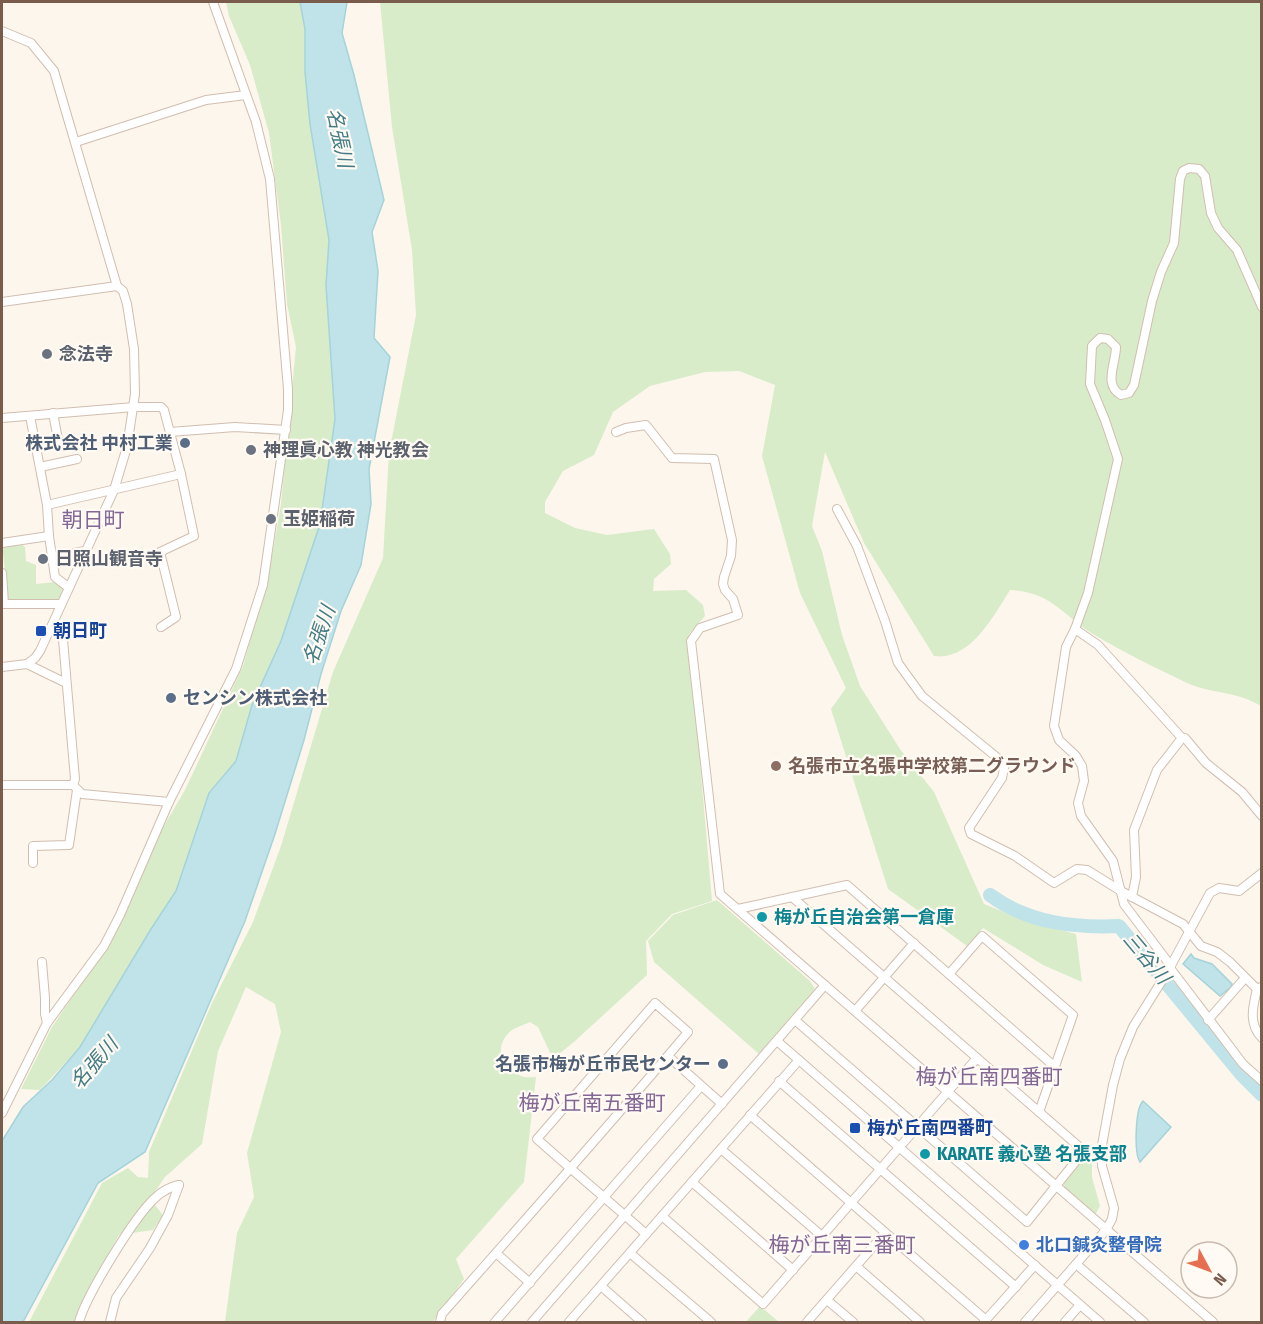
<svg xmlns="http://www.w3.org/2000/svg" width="1263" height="1324" viewBox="0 0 1263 1324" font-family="'Fira Sans Condensed','Noto Sans JP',sans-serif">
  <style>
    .green { fill: #d8ecc9 }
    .water { fill: #bfe3e8; stroke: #a5d3da; stroke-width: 1.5 }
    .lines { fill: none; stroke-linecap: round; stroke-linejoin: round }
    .river { stroke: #bfe3e8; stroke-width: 14 }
    .minor-casing { stroke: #d1beb0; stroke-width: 10 }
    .minor { stroke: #fff; stroke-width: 8 }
    .worship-dot { fill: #6b7280; stroke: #fffaf3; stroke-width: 2 }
    .service-dot { fill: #5c6f8a; stroke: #fffaf3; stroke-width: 2 }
    .transit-dot { fill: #1a4fb4; stroke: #fffaf3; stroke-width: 2 }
    .education-dot { fill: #8d6e63; stroke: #fffaf3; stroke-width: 2 }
    .culture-dot { fill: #0f9aa8; stroke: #fffaf3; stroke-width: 2 }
    .shop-dot { fill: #3f7fe0; stroke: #fffaf3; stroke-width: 2 }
    .labels { text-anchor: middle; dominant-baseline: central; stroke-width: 4.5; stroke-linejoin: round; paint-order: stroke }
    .worship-label { font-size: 18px; font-weight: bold; fill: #5b616d; stroke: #fffaf3; text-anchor: start }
    .service-label { font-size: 18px; font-weight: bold; fill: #4e5e75; stroke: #fffaf3; text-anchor: end }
    .transit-label { font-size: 18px; font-weight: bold; fill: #164399; stroke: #fffaf3; text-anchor: start }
    .education-label { font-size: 18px; font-weight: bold; fill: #785e54; stroke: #fffaf3; text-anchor: start }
    .culture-label { font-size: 18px; font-weight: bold; fill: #0d838f; stroke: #fffaf3; text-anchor: start }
    .shop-label { font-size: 18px; font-weight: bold; fill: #366cbe; stroke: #fffaf3; text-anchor: start }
    .water-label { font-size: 20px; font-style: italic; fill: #437c86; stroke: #fffaf3 }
    .quarter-label { font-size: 21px; fill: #846695; stroke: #fffaf3 }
  </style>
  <rect width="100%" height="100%" fill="#fdf6ec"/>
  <g class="green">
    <polygon points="226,2 300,2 305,29 305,72 310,124 329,240 326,285 335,419 320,524 281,641 252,705 236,761 209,793 176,891 151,929 80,1047 40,1090 21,1089 52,1027 106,947 155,841 185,790 243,666 265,588 274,545 281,504 296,347 287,304 281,225 269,133 250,65 229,16"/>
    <path d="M380 2H1261V706C1237 691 1212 694 1187 683 1156 668 1123 652 1093 634 1061 614 1052 592 1010 590 993 617 970 661 934 656L864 543 825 452 812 526 822 551 842 635 860 686 900 749 934 792 984 904 1026 921 1076 934 1082 982 1043 965 983 928 967 946 888 889 831 709 846 688 800 593 762 456 775 385 739 371 705 372 650 386 613 412 594 455 563 471 545 502V513L575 528 607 535 654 529 670 554 671 564 654 579 653 591 686 590 703 605 705 616 689 634 712 901 672 914 646 941 647 975 575 1041 553 1059 538 1027 530 1022C524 1025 516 1027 512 1030 493 1045 500 1068 521 1076 525 1078 531 1077 536 1077L524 1182 456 1259 464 1279 433 1322H225L237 1233 254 1197 247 1153 281 1032 275 1004 246 987 218 1051 202 1144 165 1177 150 1199 163 1215 153 1230 119 1235 87 1292 84 1322H29L102 1183 128 1168 138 1177 148 1178 149 1152 212 1003 253 922 281 846 333 672 383 558 389 453 416 315 412 250 392 127Z"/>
    <polygon points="20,543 25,547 26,561 36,565 36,584 55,582 66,589 59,602 8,600 2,544"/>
    <polygon points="717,900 810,981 815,989 759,1054 654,962 648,941 673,915"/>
    <polygon points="1089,1151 1092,1154 1092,1177 1100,1206 1095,1215 1065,1190 1064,1184"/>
    <polygon points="760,1306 779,1322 746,1322"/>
  </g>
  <g class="water">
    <polygon points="300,2 347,2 342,33 354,75 384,200 372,232 378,271 374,338 390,357 369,469 371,504 361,565 341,611 321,674 304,740 275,834 245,921 145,1152 98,1183 23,1322 2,1322 2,1141 23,1107 52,1080 80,1047 151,929 176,891 209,793 236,761 252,705 281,641 320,524 335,419 326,285 329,240 310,124 305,72 305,29"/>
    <polygon points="1191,954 1194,958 1212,964 1232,984 1231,987 1220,996 1183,964"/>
    <path d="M1143 1101 1171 1127 1140 1162C1134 1153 1135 1109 1143 1101Z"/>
  </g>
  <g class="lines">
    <path class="river" d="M990 895C1028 923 1074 928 1119 926L1242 1075 1262 1095"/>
    <defs>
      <g id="minor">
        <polyline points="2,31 31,43 54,71 117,286 123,291 127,304 134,349 135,394 127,447 114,490 40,651 35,658 27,664"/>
        <polyline points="76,142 206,100 246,95"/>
        <polyline points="2,302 117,286"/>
        <polyline points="53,413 59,445"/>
        <polyline points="30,416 47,505 49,536 55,577 68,587"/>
        <polyline points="2,418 134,407 161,407 164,410 181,474 194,536 160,552 176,617 161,627"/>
        <polyline points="170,432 235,427 286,430"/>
        <polyline points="616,432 626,428 646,425 672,458 714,459 732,540 731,556 724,577 723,584 725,590 733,599 738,615 700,628 691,641 720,894 1213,1322"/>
        <polyline points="40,467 77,459"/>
        <polyline points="47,505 181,474"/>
        <polyline points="837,509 857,546 885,621 898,663 922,696 1005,764 1002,778 969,828 971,834 1015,856 1054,883 1077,869 1087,870 1121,891 1183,924 1201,946 1217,952 1230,962 1257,989"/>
        <polyline points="2,543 49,536"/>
        <polyline points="52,557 85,551"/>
        <polyline points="2,573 4,604 60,604"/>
        <polyline points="62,628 75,779 73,785 82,794 169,802"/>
        <polyline points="1075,629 1098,645 1182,738 1185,738 1206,763 1242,792 1262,816"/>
        <polyline points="2,667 27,664 66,683"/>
        <polyline points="2,785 73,785"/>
        <polyline points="33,863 33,846 69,845 77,790"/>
        <polyline points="792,897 1084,1151 1027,1222 795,1020"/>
        <polyline points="1132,897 1136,877 1134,830 1157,770 1182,738"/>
        <polyline points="738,909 847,885 1055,1067"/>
        <polyline points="42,962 45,998 45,1014 47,1023"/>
        <path d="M1171 966 1124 904 1113 861 1081 816 1078 803 1084 781 1082 766 1076 756 1059 740 1054 726 1066 647 1075 629 1088 593 1118 459 1105 420 1090 384 1092 346 1100 338 1108 339 1116 347C1116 363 1103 385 1121 395L1129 393 1134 385 1152 301 1161 272 1174 243 1180 179 1183 171 1189 168 1199 169 1205 176 1211 213 1218 228 1237 250 1262 307"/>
        <polyline points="1170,968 1243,1064 1262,1081"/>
        <polyline points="949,974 982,936 1073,1015 1039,1112"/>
        <path d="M1261 987 1257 989C1253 1006 1248 1024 1262 1038"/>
        <polyline points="855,1011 914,943"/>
        <polyline points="1208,1020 1245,978"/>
        <polyline points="777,1041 1100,1322"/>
        <polyline points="668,1056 722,1104"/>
        <polyline points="779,1081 1016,1287"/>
        <polyline points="2,1113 47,1023 104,946 120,915 169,802 236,669 263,585 288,410 288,389 270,179 256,122 213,2"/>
        <polyline points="750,1115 986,1320"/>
        <polyline points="721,1149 822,1236"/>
        <polyline points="692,1182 793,1270"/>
        <polyline points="662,1216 763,1304 977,1058"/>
        <polyline points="496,1253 530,1283"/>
        <polyline points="630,1253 711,1322"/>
        <polyline points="1076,1264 1144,1322"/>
        <polyline points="856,1266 920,1322"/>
        <polyline points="601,1286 642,1322"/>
        <polyline points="827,1300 853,1322"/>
        <path d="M79 1322C86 1296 134 1217 155 1198 161 1192 170 1187 179 1185"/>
        <polyline points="110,1322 116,1298 150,1248 168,1215 179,1185"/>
        <path d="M440 1322 442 1314C525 1220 608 1127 688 1032L655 1003 537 1139C573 1171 610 1202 646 1234"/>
        <polyline points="495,1322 701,1086"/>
        <polyline points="532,1322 825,985"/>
        <polyline points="569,1322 799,1060"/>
        <polyline points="807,1322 885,1233"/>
        <polyline points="984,1322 1035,1265"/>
        <polyline points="1025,1322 1106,1230 1112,1219 1114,1208 1102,1166 1102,1145 1113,1085 1120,1059 1133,1027 1168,971 1210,893 1219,888 1239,891 1262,873"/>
        <polyline points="1065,1322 1080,1305"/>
      </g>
    </defs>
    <use href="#minor" class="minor-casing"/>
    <use href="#minor" class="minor"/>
  </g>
  <g class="worship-dot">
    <circle cx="47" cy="354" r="6"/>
    <circle cx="251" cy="450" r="6"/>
    <circle cx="271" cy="519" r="6"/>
    <circle cx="43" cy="559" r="6"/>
  </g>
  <g class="service-dot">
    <circle cx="185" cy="443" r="6"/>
    <circle cx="171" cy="698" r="6"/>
    <circle cx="723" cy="1064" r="6"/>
  </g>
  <g class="transit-dot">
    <rect x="35" y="625" width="12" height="12" rx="3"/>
    <rect x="849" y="1122" width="12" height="12" rx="3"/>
  </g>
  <circle class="education-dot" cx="776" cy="766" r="6"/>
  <g class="culture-dot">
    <circle cx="762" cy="917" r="6"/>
    <circle cx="925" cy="1154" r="6"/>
  </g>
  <circle class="shop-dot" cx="1024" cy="1245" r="6"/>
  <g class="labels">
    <g class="worship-label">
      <text x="59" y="354">念法寺</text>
      <text x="263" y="450">神理眞心教 神光教会</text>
      <text x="283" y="519">玉姫稲荷</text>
      <text x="55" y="559">日照山観音寺</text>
    </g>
    <g class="service-label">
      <text x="173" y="443">株式会社 中村工業</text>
      <text x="183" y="698" text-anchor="start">センシン株式会社</text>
      <text x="711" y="1064">名張市梅が丘市民センター</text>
    </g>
    <g class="transit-label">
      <text x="53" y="631">朝日町</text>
      <text x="867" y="1128">梅が丘南四番町</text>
    </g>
    <g class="education-label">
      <text x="788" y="766">名張市立名張中学校第二グラウンド</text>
    </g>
    <g class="culture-label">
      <text x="774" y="917">梅が丘自治会第一倉庫</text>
      <text x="937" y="1154">KARATE 義心塾 名張支部</text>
    </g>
    <g class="shop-label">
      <text x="1036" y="1245">北口鍼灸整骨院</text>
    </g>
    <g class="water-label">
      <text transform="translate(340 138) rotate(78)">名張川</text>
      <text transform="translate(319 635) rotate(-71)">名張川</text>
      <text transform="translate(1147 958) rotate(50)">三谷川</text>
      <text transform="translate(94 1063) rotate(-49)">名張川</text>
    </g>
    <g class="quarter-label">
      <text x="93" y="520">朝日町</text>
      <text x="989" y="1077">梅が丘南四番町</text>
      <text x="592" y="1103">梅が丘南五番町</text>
      <text x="842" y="1245">梅が丘南三番町</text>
    </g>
  </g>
  <rect width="1263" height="1324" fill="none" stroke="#7a5c4d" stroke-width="6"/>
  <g transform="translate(1209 1270) rotate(131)"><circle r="28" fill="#fffaf3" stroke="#cabbb1" stroke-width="1.5"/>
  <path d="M0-4.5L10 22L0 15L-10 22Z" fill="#e76f51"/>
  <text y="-9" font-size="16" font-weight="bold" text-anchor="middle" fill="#7a5c4d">N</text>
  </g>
</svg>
